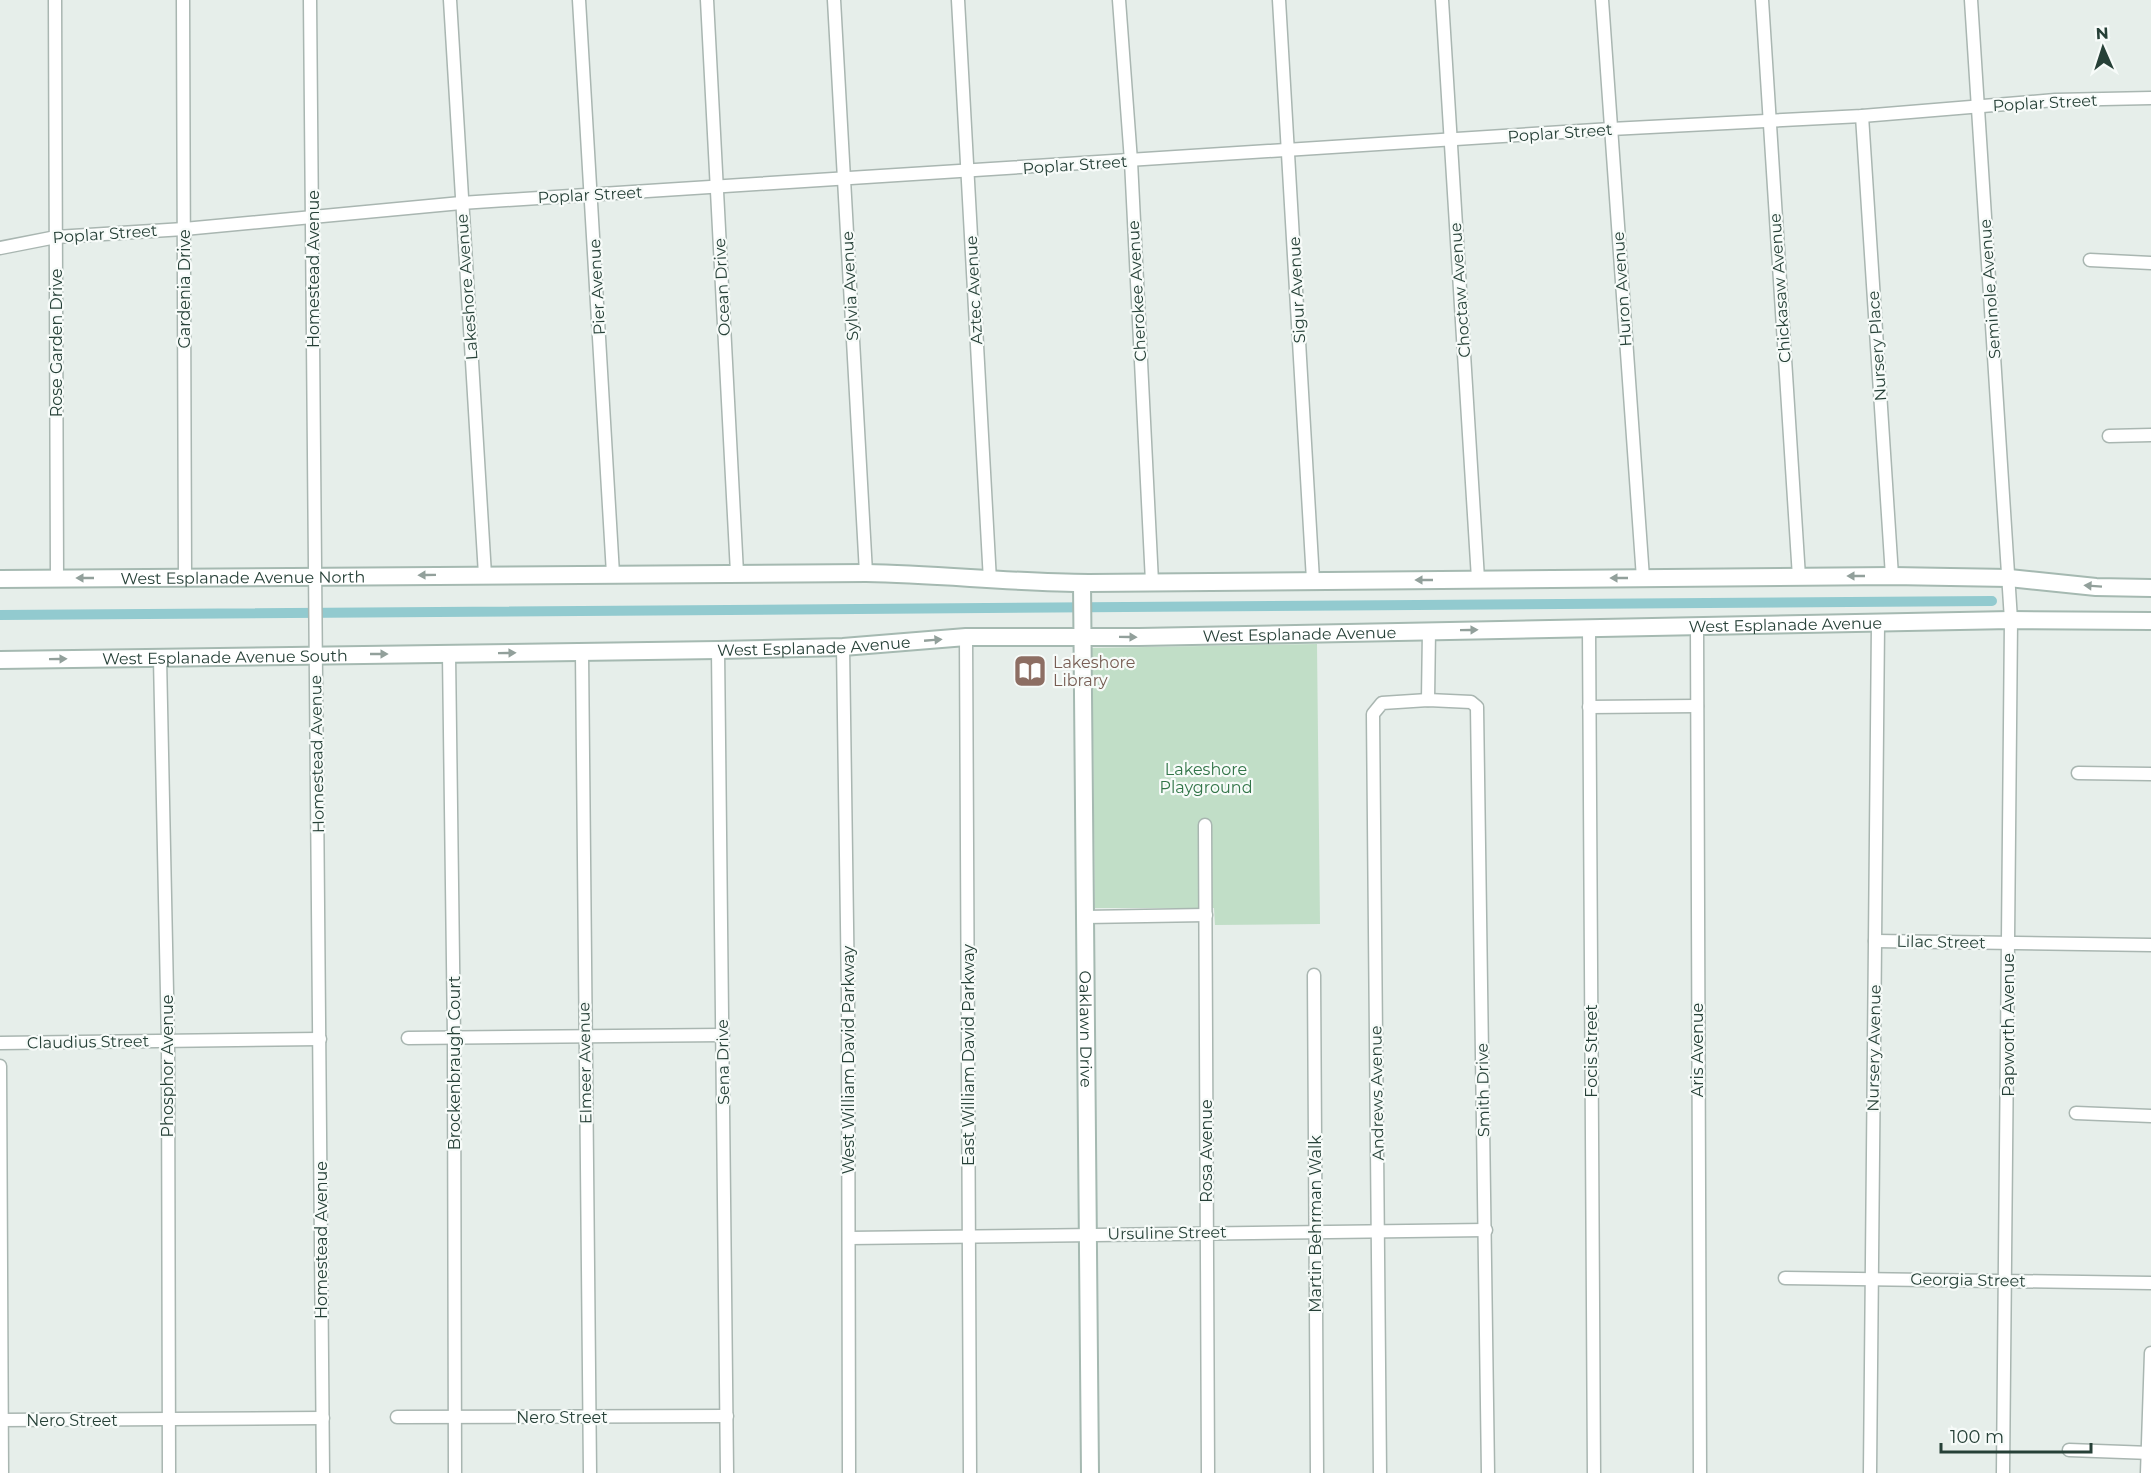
<svg xmlns="http://www.w3.org/2000/svg" width="2151" height="1473" viewBox="0 0 2151 1473" font-family="Montserrat,sans-serif">
  <style>
    .green { fill: #c1dec7 }
    .lines { fill: none; stroke-linecap: round; stroke-linejoin: round }
    .canal { stroke: #92cacf; stroke-width: 10 }
    .street-casing { stroke: #a9b6b1; stroke-width: 15 }
    .secondary-casing { stroke: #a5b9b1; stroke-width: 20 }
    .street { stroke: #fff; stroke-width: 12 }
    .secondary { stroke: #fff; stroke-width: 16 }
    .oneway { fill: #92a09b }
    .labels { text-anchor: middle; dominant-baseline: central; stroke-width: 4.5; stroke-linejoin: round; paint-order: stroke }
    .street-label { font-size: 16px; fill: #264037; stroke: #f7fbf9 }
    .education-label { font-size: 16px; fill: #785e54; stroke: #f7fbf9; text-anchor: start }
    .park-label { font-size: 16px; fill: #327548; stroke: #f7fbf9 }
  </style>
  <rect width="100%" height="100%" fill="#e6eeea"/>
  <polygon class="green" points="1317,644 1320,924 1215,925 1214,908 1095,908 1092,648"/>
  <g class="lines">
    <polyline class="canal" points="0,615 1992,601"/>
    <defs>
      <g id="street">
        <polyline points="55,0 57,579"/>
        <polyline points="183,0 185,578"/>
        <polyline points="310,0 323,1473"/>
        <polyline points="450,0 485,575"/>
        <polyline points="579,0 613,574"/>
        <polyline points="707,0 737,573"/>
        <polyline points="834,0 866,573"/>
        <polyline points="958,0 990,581"/>
        <polyline points="1119,0 1131,161 1152,582"/>
        <polyline points="1279,0 1313,580"/>
        <polyline points="1442,0 1478,579"/>
        <polyline points="1602,0 1643,578"/>
        <polyline points="1762,0 1799,577"/>
        <polyline points="1971,0 2011,620 2003,1473"/>
        <polyline points="1862,116 1892,576"/>
        <polyline points="0,248 56,237 184,229 461,203 1611,129 1862,116 2055,100 2151,98"/>
        <polyline points="2090,260 2151,263"/>
        <polyline points="2109,436 2151,435"/>
        <polyline points="1697,627 1700,1473"/>
        <polyline points="1589,629 1594,1473"/>
        <polyline points="966,637 970,1473"/>
        <polyline points="843,647 848,994 849,1473"/>
        <polyline points="718,650 727,1473"/>
        <polyline points="582,653 590,1473"/>
        <polyline points="449,654 454,1038 455,1473"/>
        <polyline points="160,658 168,1041 169,1473"/>
        <polyline points="1428,700 1429,630"/>
        <polyline points="1589,707 1697,706"/>
        <polyline points="2078,773 2151,774"/>
        <polyline points="1205,825 1208,1473"/>
        <polyline points="1085,917 1206,915"/>
        <polyline points="1875,941 2151,945"/>
        <polyline points="1314,975 1317,1473"/>
        <polyline points="408,1038 723,1035"/>
        <polyline points="0,1043 320,1039"/>
        <polyline points="0,1066 2,1473"/>
        <polyline points="2076,1113 2151,1116"/>
        <polyline points="849,1238 1486,1230"/>
        <polyline points="1785,1278 2151,1283"/>
        <polyline points="397,1417 727,1416"/>
        <polyline points="0,1420 323,1418"/>
        <polyline points="2069,1450 2151,1453"/>
        <polyline points="1380,1473 1373,714 1382,703 1428,700 1471,702 1477,707 1488,1473"/>
        <polyline points="1870,1473 1878,624"/>
        <polyline points="2147,1473 2151,1353"/>
      </g>
      <g id="secondary">
        <path id="s1" d="M0 579 866 573C940 574 1014 583 1089 583L1892 576 2009 578 2096 587 2151 588"/>
        <path id="s2" d="M1082 583 1090 1473"/>
        <path id="s3" d="M0 660 718 650 843 647 966 637H1139L2011 620 2151 621"/>
      </g>
    </defs>
    <use href="#street" class="street-casing"/>
    <use href="#secondary" class="secondary-casing"/>
    <use href="#street" class="street"/>
    <use href="#secondary" class="secondary"/>
  </g>
  <defs><path id="oneway-solid" d="M-6-.8H1V-3.2L6.5 0L1 3.2V.8H-6Z" transform="scale(1.5)"/></defs>
  <g class="oneway">
    <use href="#oneway-solid" transform="translate(427 575) rotate(179)"/>
    <use href="#oneway-solid" transform="translate(1856 576) rotate(180)"/>
    <use href="#oneway-solid" transform="translate(85 578) rotate(180)"/>
    <use href="#oneway-solid" transform="translate(1619 578) rotate(180)"/>
    <use href="#oneway-solid" transform="translate(1424 580) rotate(180)"/>
    <use href="#oneway-solid" transform="translate(2093 586) rotate(-176)"/>
    <use href="#oneway-solid" transform="translate(1469 630) rotate(-1)"/>
    <use href="#oneway-solid" transform="translate(1128 637) rotate(1)"/>
    <use href="#oneway-solid" transform="translate(933 640) rotate(-5)"/>
    <use href="#oneway-solid" transform="translate(507 653) rotate(-1)"/>
    <use href="#oneway-solid" transform="translate(379 654)"/>
    <use href="#oneway-solid" transform="translate(58 659) rotate(-1)"/>
  </g>
  <defs>
    <symbol id="library-square" viewBox="-11 -11 22 22"><rect x="-9" y="-9" width="18" height="18" rx="4" fill="#8d6e63" stroke="#f7fbf9"/><path d="M-6-4Q-3-5.5-.7-3.5V5Q-3 3-6 4ZM6-4Q3-5.5 .7-3.5V5Q3 3 6 4Z" fill="#fff"/></symbol>
  </defs>
  <g fill-rule="evenodd">
    <use href="#library-square" x="1011" y="652" width="38" height="38"/>
  </g>
  <g class="labels">
    <g class="street-label">
      <text transform="translate(2045 103) rotate(-3)">Poplar Street</text>
      <text transform="translate(1560 133) rotate(-4)">Poplar Street</text>
      <text transform="translate(1075 165) rotate(-4)">Poplar Street</text>
      <text transform="translate(590 195) rotate(-3)">Poplar Street</text>
      <text transform="translate(105 234) rotate(-4)">Poplar Street</text>
      <text transform="translate(313 269) rotate(-90)">Homestead Avenue</text>
      <text transform="translate(850 286) rotate(-93)">Sylvia Avenue</text>
      <text transform="translate(467 287) rotate(-94)">Lakeshore Avenue</text>
      <text transform="translate(597 287) rotate(-93)">Pier Avenue</text>
      <text transform="translate(722 287) rotate(-93)">Ocean Drive</text>
      <text transform="translate(1780 288) rotate(-94)">Chickasaw Avenue</text>
      <text transform="translate(184 289) rotate(-90)">Gardenia Drive</text>
      <text transform="translate(1622 289) rotate(-94)">Huron Avenue</text>
      <text transform="translate(1990 289) rotate(-94)">Seminole Avenue</text>
      <text transform="translate(974 290) rotate(-93)">Aztec Avenue</text>
      <text transform="translate(1297 290) rotate(-93)">Sigur Avenue</text>
      <text transform="translate(1460 290) rotate(-94)">Choctaw Avenue</text>
      <text transform="translate(1137 291) rotate(-93)">Cherokee Avenue</text>
      <text transform="translate(56 343) rotate(-90)">Rose Garden Drive</text>
      <text transform="translate(1877 346) rotate(-94)">Nursery Place</text>
      <text stroke="none"><textPath href="#s1" startOffset="243">West Esplanade Avenue North</textPath></text>
      <text stroke="none"><textPath href="#s3" startOffset="1786">West Esplanade Avenue</textPath></text>
      <text stroke="none"><textPath href="#s3" startOffset="1300">West Esplanade Avenue</textPath></text>
      <text stroke="none"><textPath href="#s3" startOffset="814">West Esplanade Avenue</textPath></text>
      <text stroke="none"><textPath href="#s3" startOffset="225">West Esplanade Avenue South</textPath></text>
      <text transform="translate(317 754) rotate(-91)">Homestead Avenue</text>
      <text transform="translate(1941 942) rotate(1)">Lilac Street</text>
      <text transform="translate(2008 1025) rotate(-90)">Papworth Avenue</text>
      <text stroke="none"><textPath href="#s2" startOffset="446">Oaklawn Drive</textPath></text>
      <text transform="translate(88 1042) rotate(-1)">Claudius Street</text>
      <text transform="translate(1874 1048) rotate(-89)">Nursery Avenue</text>
      <text transform="translate(1697 1050) rotate(-90)">Aris Avenue</text>
      <text transform="translate(1591 1051) rotate(-90)">Focis Street</text>
      <text transform="translate(968 1055) rotate(-90)">East William David Parkway</text>
      <text transform="translate(848 1060) rotate(-90)">West William David Parkway</text>
      <text transform="translate(723 1062) rotate(-91)">Sena Drive</text>
      <text transform="translate(454 1063) rotate(-90)">Brockenbraugh Court</text>
      <text transform="translate(585 1063) rotate(-91)">Elmeer Avenue</text>
      <text transform="translate(167 1066) rotate(-90)">Phosphor Avenue</text>
      <text transform="translate(1483 1090) rotate(-91)">Smith Drive</text>
      <text transform="translate(1377 1093) rotate(-91)">Andrews Avenue</text>
      <text transform="translate(1206 1151) rotate(-90)">Rosa Avenue</text>
      <text transform="translate(1315 1224) rotate(-90)">Martin Behrman Walk</text>
      <text transform="translate(1167 1233) rotate(-1)">Ursuline Street</text>
      <text transform="translate(321 1240) rotate(-90)">Homestead Avenue</text>
      <text transform="translate(1968 1280) rotate(1)">Georgia Street</text>
      <text x="562" y="1417">Nero Street</text>
      <text x="72" y="1420">Nero Street</text>
    </g>
    <g class="education-label">
      <text x="1053" y="662">Lakeshore<tspan x="1053" dy="18">Library</tspan></text>
    </g>
    <g class="park-label">
      <text x="1206" y="769">Lakeshore<tspan x="1206" dy="18">Playground</tspan></text>
    </g>
  </g>
  <g transform="translate(2103 48) rotate(357)" stroke="#f7fbf9" stroke-width="4.5" paint-order="stroke">
  <path d="M0-4.5L10 22L0 15L-10 22Z" fill="#264037"/>
  <text y="-9" font-size="16" font-weight="bold" text-anchor="middle" fill="#264037">N</text>
  </g>
  <path d="M1941 1443v9h150v-9" fill="none" stroke="#264037" stroke-width="3"/>
  <text x="1950" y="1443" font-size="18" fill="#264037" stroke="#f7fbf9" stroke-width="4.5" paint-order="stroke">100 m</text>
</svg>
